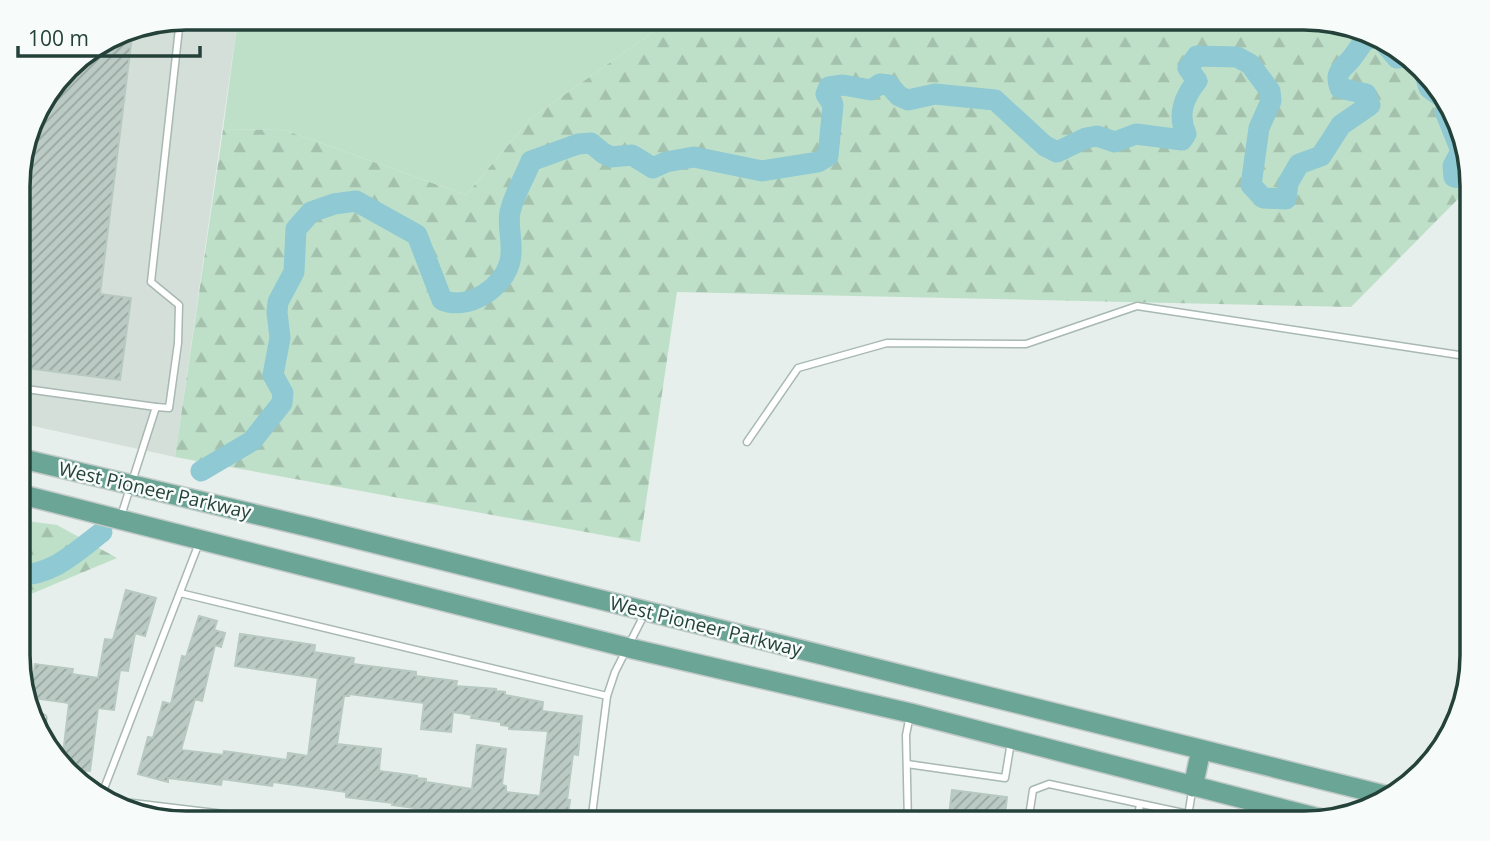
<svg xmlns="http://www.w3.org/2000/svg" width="1490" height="841" viewBox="0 0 1490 841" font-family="'Open Sans',sans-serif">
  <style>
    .built { fill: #d4dfda }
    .forest { fill: url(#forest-firs) }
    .green { fill: #bfe0c8 }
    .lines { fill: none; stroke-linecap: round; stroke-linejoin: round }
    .river { stroke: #8ec9d4; stroke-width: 21 }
    .building { fill: url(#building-hatch); stroke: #b8c9c2; stroke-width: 2; fill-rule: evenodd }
    .service-casing { stroke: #a8b8b2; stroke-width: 9 }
    .primary-casing { stroke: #c2cac8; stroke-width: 22 }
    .path { stroke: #86b3a5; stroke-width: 2; stroke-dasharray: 3.5 5; stroke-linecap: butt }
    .service { stroke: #fff; stroke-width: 6 }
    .primary { stroke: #6aa596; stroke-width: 19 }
    .labels { text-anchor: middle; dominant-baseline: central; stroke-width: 5; stroke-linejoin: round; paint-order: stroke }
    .street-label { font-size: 19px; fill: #24423a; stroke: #f7fbf9 }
    .rim { fill: none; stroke: #24423a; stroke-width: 3.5 }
  </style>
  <defs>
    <pattern id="forest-firs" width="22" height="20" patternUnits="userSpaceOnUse" patternTransform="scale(1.75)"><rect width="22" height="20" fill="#bfe0c8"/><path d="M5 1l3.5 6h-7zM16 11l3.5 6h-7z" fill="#a4c1ad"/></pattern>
    <pattern id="building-hatch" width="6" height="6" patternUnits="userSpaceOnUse" patternTransform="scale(1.75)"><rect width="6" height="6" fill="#bbcac4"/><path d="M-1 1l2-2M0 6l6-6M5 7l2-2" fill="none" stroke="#98a6a0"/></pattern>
  </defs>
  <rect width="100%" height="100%" fill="#e6efeb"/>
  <g class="built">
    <polygon points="186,18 238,18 175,457 19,423 19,164 35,111 75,60 122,30"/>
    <polygon points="1136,18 1304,18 1309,19 1135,31"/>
  </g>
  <g class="forest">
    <polygon points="693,18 1102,18 1135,31 1309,19 1388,40 1444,93 1472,175 1472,196 1460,197 1351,307 677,292 640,542 175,457 223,130 282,129 466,195 530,119 667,22"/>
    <polygon points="19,520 57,525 117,558 19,599"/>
  </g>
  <g class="green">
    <polygon points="238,18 693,18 667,22 530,119 466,195 282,129 223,130"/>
    <polygon points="1102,18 1136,18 1135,31"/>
  </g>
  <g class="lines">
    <g class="river">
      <polyline points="1380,38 1397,58 1406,57"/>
      <polyline points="1425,75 1429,88 1447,101"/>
      <polyline points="1448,105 1445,111 1461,151 1453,166 1454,177 1472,179"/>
      <path d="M201 471 252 441 282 403 283 393 273 375 280 338 277 312 278 302 294 272 296 229 311 212 334 204 356 201 417 235 442 300C468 311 504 288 510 261 514 245 507 227 510 212 514 194 525 177 531 161L578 144 591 143 603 153 611 157 632 155 653 168 666 162 694 157 762 171 818 162 828 156 833 105 826 94 829 87 843 85 871 90 880 84 889 85 899 96 908 100 935 94 995 100 1045 146 1057 152 1086 138 1097 136 1115 142 1136 134 1182 140 1186 134C1177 114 1184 97 1197 81L1188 68 1197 56 1237 57 1250 64 1270 91 1271 101 1259 128 1251 185 1263 198 1286 199 1288 183 1299 164 1321 156 1341 125 1370 105 1366 94 1340 88C1334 72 1342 70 1351 59 1356 53 1360 46 1365 40L1378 37"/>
      <path d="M19 575C53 575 76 552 102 532"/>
    </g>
  </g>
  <g class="building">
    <polygon points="133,28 100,294 131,298 120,380 19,367 19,164 35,111 75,60 122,30"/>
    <polygon points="126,590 156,598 145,636 135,633 128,671 120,670 114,710 98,708 90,771 67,769 62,763 69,703 27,697 19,675 33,677 35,664 73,669 72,674 98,678 105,639 113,640"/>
    <path d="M199 616 217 621 214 630 225 633 221 647 215 645 202 701 195 699 181 750 223 755 224 751 287 760 288 753 308 756 318 678 235 666 240 634 315 645 314 652 354 658 353 664 416 672V676L457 681 456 686 496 689V691L505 692V695L543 702 542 711 582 716 578 755 573 754 567 800H570L567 823H491L450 816V819L430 816V813L422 812V809L392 805 393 803 346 797V792L273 782 272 786 222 779 221 785 168 778V782L138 774 148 737 153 738 163 702 171 704 182 656 186 657ZM349 694 424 703 421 729 451 732 453 712 472 715 471 718 501 722V725L509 726V729L548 731 540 796 506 792V786L502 785 506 749 477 745 472 789 426 782V779L417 778V776L379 771 381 749 337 744 344 696H349Z"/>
    <polygon points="952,790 1007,797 1004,823 948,823"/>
    <polygon points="1056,811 1101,817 1101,823 1054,823"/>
  </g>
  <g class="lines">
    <defs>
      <g id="service">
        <polyline points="19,388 156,407 121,516"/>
        <polyline points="156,407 169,408 178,343 179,305 151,282 180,19"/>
        <polyline points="747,442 798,368 887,343 1026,344 1137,306 1472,357"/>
        <polyline points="180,593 607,696"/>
        <polyline points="41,735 43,718"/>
        <polyline points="907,764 1005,778 1011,742"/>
        <polyline points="99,799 300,823"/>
        <polyline points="100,799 199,543"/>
        <polyline points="591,823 607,696 615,672 645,613"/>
        <polyline points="908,823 906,735 910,715"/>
        <polyline points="1028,823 1033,790 1049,784 1188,814"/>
        <polyline points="1137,823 1140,804"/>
        <polyline points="1175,823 1177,812"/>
        <polyline points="1187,823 1192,791"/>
      </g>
      <g id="primary">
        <polyline points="19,458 309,527 1392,797"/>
        <polyline points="19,494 629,648 910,713 1326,820"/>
        <polyline points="1193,787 1201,750"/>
      </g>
    </defs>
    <use href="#service" class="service-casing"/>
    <use href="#primary" class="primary-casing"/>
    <polyline class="path" points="1232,823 1234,814"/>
    <use href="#service" class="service"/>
    <use href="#primary" class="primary"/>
  </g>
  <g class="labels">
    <g class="street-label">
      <text transform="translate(155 490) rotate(13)">West Pioneer Parkway</text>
      <text transform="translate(706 626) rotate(14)">West Pioneer Parkway</text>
    </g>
  </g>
  <path d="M0 0H1490V841H0ZM186 30H1304A156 156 0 0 1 1460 186V655A156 156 0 0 1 1304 811H186A156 156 0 0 1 30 655V186A156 156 0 0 1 186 30Z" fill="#f7fbf9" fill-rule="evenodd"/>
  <path class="rim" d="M186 30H1304A156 156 0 0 1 1460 186V655A156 156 0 0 1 1304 811H186A156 156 0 0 1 30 655V186A156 156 0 0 1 186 30Z"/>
  <path d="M18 46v10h182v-10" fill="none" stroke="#24423a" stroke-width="3.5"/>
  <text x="28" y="46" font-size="21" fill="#24423a" stroke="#f7fbf9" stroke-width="5" paint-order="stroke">100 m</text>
</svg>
